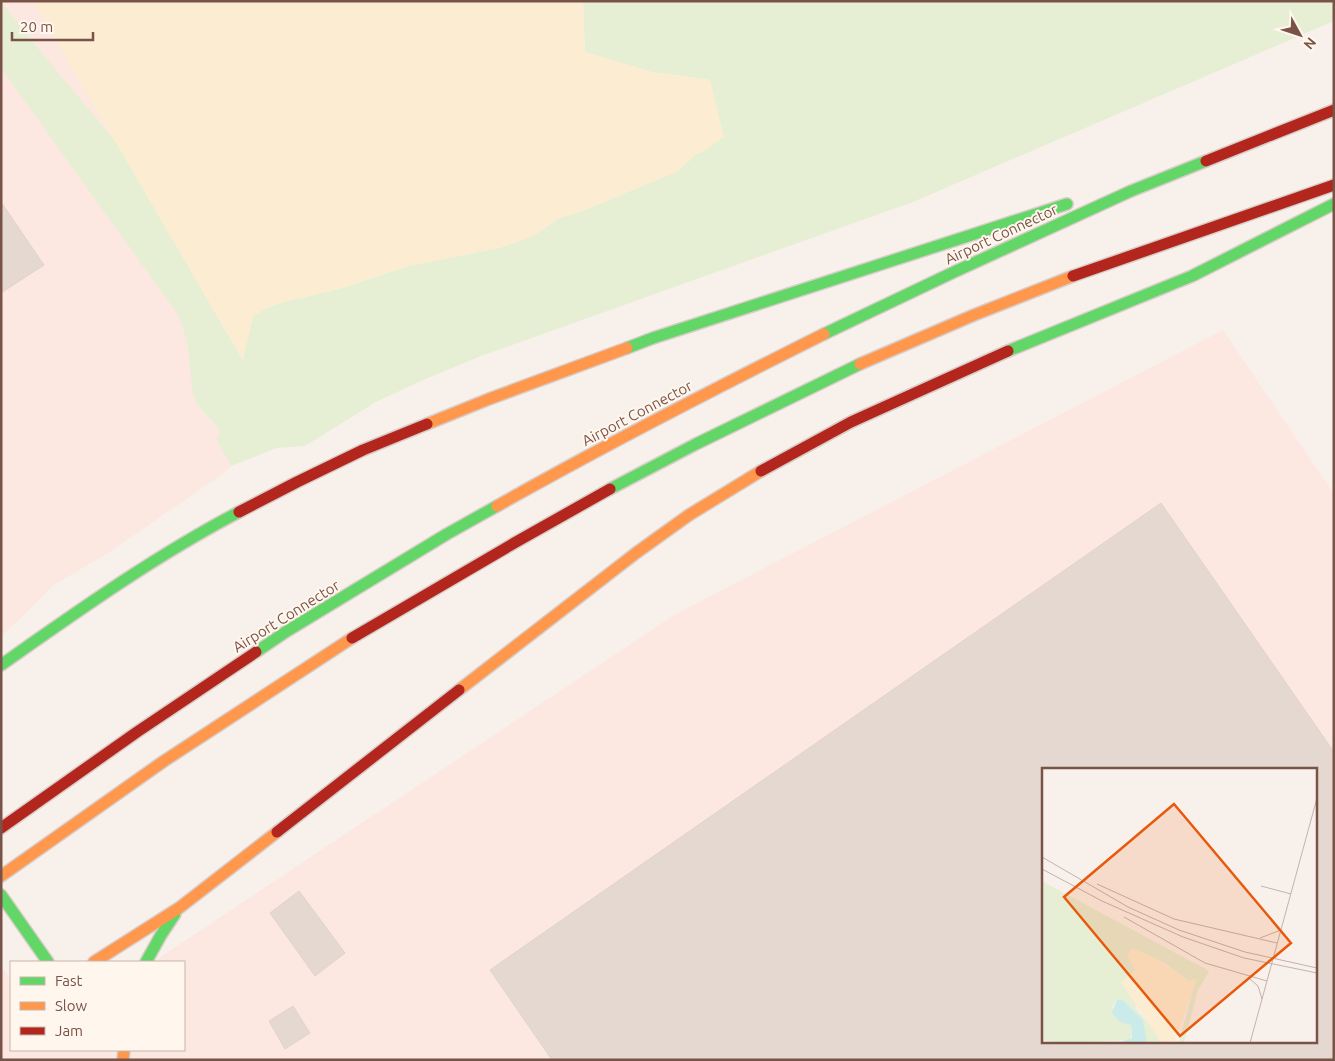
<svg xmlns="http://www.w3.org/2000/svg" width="1335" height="1061" viewBox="0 0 1335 1061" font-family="Ubuntu,sans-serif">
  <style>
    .commercial { fill: #fce7e1; fill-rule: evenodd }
    .green { fill: #e6efd4 }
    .sand { fill: #fcedd2 }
    .building { fill: #e5d8d1; stroke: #e1d3cc; fill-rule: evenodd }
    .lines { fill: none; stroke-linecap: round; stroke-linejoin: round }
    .fast-casing { stroke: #d8ccc7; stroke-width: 14 }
    .slow-casing { stroke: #d8ccc7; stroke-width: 14 }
    .jam-casing { stroke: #d8ccc7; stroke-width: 14 }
    .fast { stroke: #63d668; stroke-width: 11 }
    .slow { stroke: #ff974d; stroke-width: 11 }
    .jam { stroke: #b3261e; stroke-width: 11 }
    .labels { text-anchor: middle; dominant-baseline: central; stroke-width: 4; stroke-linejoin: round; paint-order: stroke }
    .street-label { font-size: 15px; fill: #795348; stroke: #fff6ed }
    .inset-road { fill: none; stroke: #c5b2aa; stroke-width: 1 }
    .view { fill: #e8590c; fill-opacity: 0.15; stroke: #e8590c; stroke-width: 2.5 }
    .inset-edge { fill: none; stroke: #795348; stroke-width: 2.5 }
  </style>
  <rect width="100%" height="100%" fill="#f8f1eb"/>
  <g class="commercial">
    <polygon points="1,1 34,1 243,360 197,405 220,431 218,440 231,466 224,473 108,553 52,586 23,616 1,636"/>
    <path d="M1223 330 1334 494V1060H1V966L11 980V1050H184V962H153L674 615ZM1044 770H1316V1042H1044Z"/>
  </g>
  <polygon class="green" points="1,1 22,29 116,142 242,359 253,316 265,309 283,302 339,289 408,266 499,248 533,236 561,217 577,213 678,171 696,154 702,152 710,80 652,72 585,52 583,1 1334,1 1334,21 913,202 481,356 421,381 376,402 305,446 277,448 231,466 217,440 220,431 197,404 193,394 187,341 179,316 1,68"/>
  <polygon class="sand" points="33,1 583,1 585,52 652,72 710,80 724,137 702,152 696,154 678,171 577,213 561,217 533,236 499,248 408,266 339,289 283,302 265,309 253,316 243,360"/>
  <g class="building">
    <polygon points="1,202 44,265 1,293"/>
    <path d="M1161 503 1334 752V1060H552L490 970ZM1044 770H1316V1042H1044Z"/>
    <polygon points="299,891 345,953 315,976 270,913"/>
    <polygon points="293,1006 310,1033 285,1049 269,1021"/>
  </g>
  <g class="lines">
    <defs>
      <g id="fast">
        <polyline points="824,334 954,272 1131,191 1206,161"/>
        <polyline points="627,348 653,338 1067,204"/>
        <polyline points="1008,351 1192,276 1334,204"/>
        <polyline points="610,489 696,444 860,364"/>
        <polyline points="256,652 287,631 447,534 497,506"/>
        <path d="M1 665C78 611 155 556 239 512"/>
        <polyline points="1,895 48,962"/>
        <polyline points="146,962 161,935 175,914"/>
      </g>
      <g id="slow">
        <polyline points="860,364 974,315 1073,276"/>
        <polyline points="427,424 489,399 627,348"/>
        <path d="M497 506C605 445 714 389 824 334"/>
        <polyline points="459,690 636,553 689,515 761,471"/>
        <polyline points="1,876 164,761 352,638"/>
        <polyline points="94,962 179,908 277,832"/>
        <polyline points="123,1060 124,1050"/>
      </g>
      <g id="jam">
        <polyline points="1206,161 1334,110"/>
        <polyline points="1073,276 1334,185"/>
        <polyline points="761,471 851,422 1008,351"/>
        <polyline points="239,512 297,482 363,450 427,424"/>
        <polyline points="352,638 516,542 610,489"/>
        <polyline points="1,828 137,732 256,652"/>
        <polyline points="277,832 459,690"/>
      </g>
    </defs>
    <use href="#fast" class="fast-casing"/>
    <use href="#slow" class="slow-casing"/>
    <use href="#jam" class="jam-casing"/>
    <use href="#fast" class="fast"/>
    <use href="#slow" class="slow"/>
    <use href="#jam" class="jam"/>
  </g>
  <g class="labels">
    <g class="street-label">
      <text transform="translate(1001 234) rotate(-25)">Airport Connector</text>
      <text transform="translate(637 413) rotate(-28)">Airport Connector</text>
      <text transform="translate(286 616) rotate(-32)">Airport Connector</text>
    </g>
  </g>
  <g transform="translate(1042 768)">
    <rect width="275" height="275" fill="#f8f1eb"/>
    <path d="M0 113 167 203 156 222 142 275H137L138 270 154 211 147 213 121 194 94 182 85 187 93 202 94 240 122 275H105L81 232 75 231 70 240 89 257V272L21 275 0 272Z" fill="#e6efd4"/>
    <path d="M90 180 116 192 147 213 155 211 132 275 118 273 79 214 93 202 85 187Z" fill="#fcedd2"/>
    <path d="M75 231 81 232 101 252 105 275H76L90 270 89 257 78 254 70 245Z" fill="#caebea"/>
    <path class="inset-road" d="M0 89 86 139 137 162 203 184 275 200M0 101 60 133 141 169 202 190 275 205M55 116 132 151 235 175M219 118 249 126M82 149 163 195 225 213M218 170 239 162M208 211 216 218 220 231M208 275 275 30"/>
    <path class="view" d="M132 36 249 175 138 268 22 129Z"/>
    <rect width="275" height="275" class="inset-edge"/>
  </g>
  <rect width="1335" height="1061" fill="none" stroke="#795348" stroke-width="5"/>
  <rect x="10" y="961" width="175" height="90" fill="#fff6ed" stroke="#c9b5ab"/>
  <rect x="20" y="977" width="25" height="8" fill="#63d668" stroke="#c9b5ab"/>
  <text x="55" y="986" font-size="15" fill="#795348">Fast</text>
  <rect x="20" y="1002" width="25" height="8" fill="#ff974d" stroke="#c9b5ab"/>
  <text x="55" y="1011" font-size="15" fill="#795348">Slow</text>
  <rect x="20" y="1027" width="25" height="8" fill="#b3261e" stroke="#c9b5ab"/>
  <text x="55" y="1036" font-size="15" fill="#795348">Jam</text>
  <g transform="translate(1300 35) rotate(130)" stroke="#fff6ed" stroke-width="4" paint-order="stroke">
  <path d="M0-4L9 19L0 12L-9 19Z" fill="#795348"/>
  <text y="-8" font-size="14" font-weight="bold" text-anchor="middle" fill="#795348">N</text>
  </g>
  <path d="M12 32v8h81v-8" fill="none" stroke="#795348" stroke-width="2.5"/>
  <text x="20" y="32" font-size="15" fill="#795348" stroke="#fff6ed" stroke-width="4" paint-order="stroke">20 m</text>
</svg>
